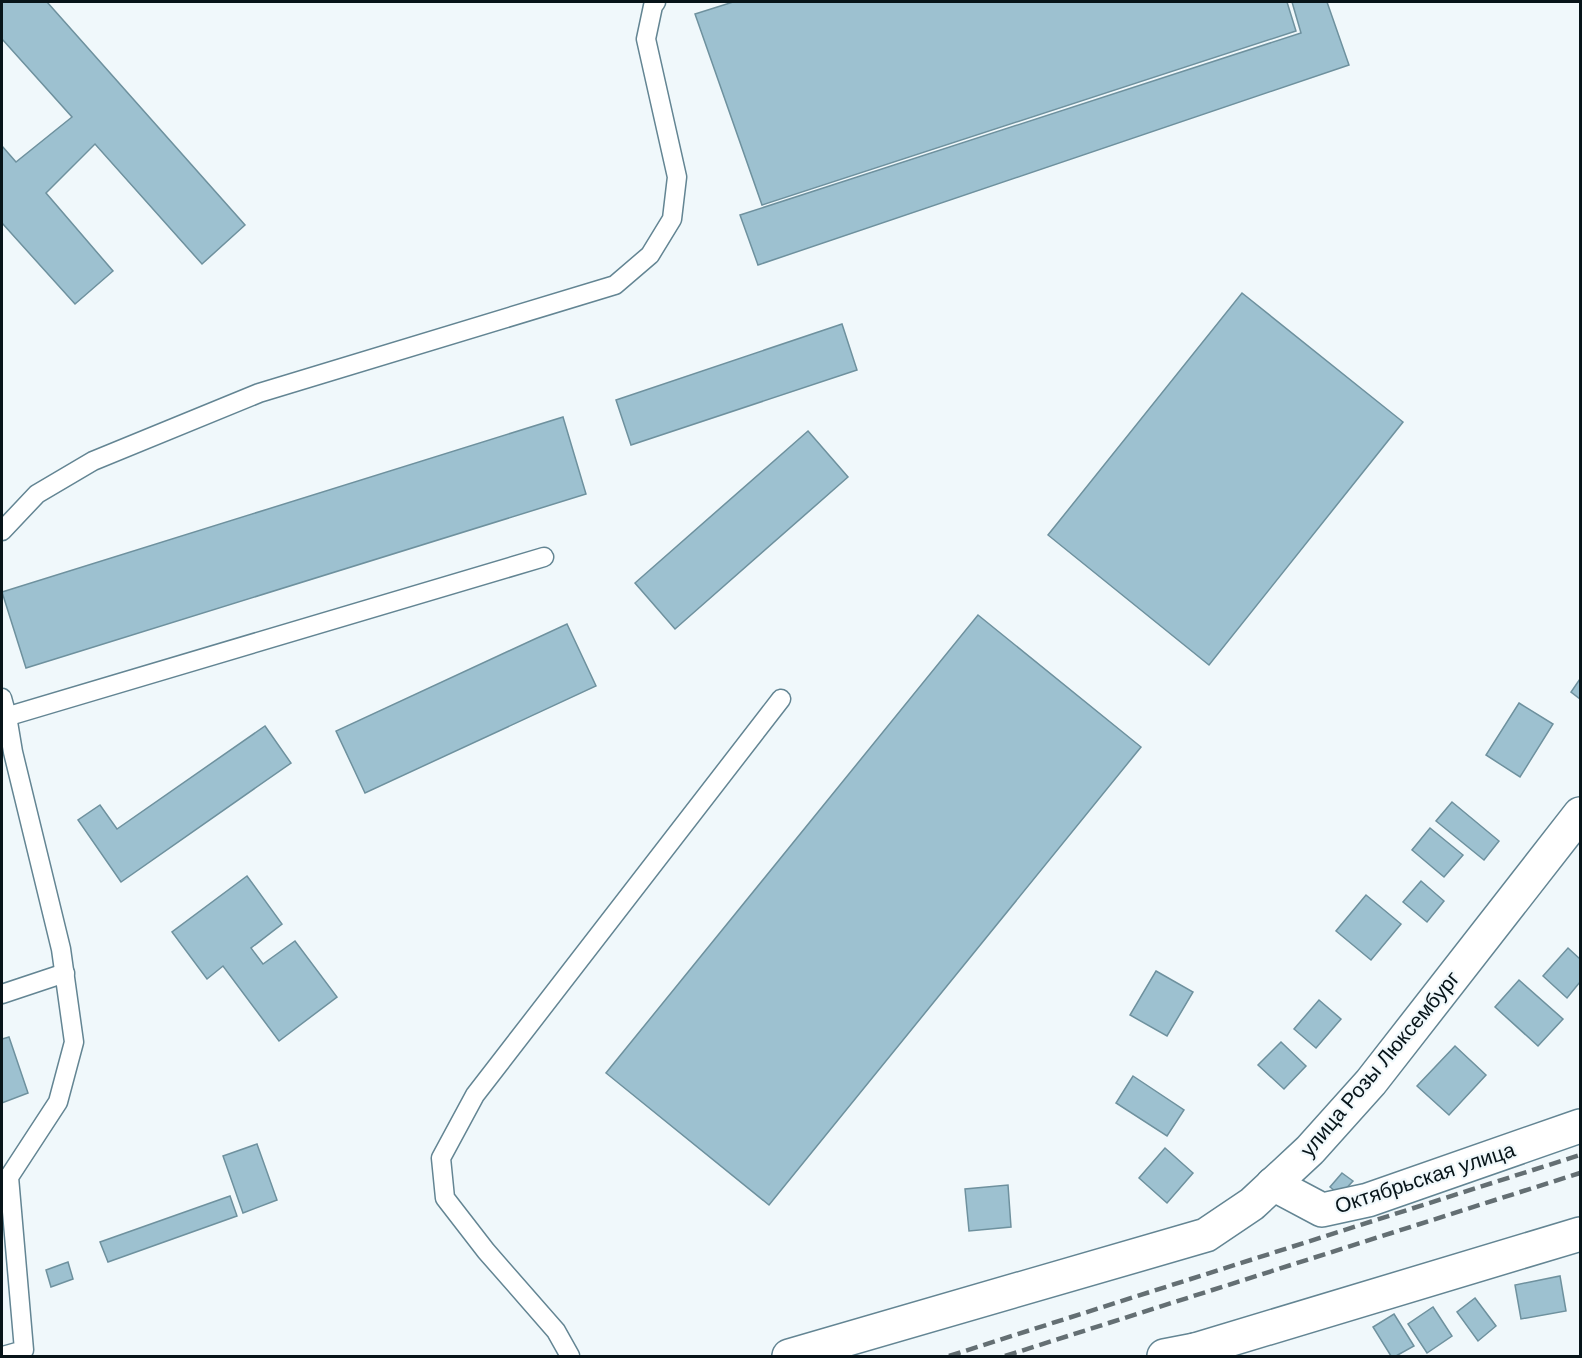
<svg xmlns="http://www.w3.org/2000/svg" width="1582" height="1358" viewBox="0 0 1582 1358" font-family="'DM Sans',sans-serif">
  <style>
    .building { fill: #9dc1d0; stroke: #6e919e; stroke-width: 1.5 }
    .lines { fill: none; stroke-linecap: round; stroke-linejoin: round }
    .service-casing { stroke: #638593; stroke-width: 21 }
    .minor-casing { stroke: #638593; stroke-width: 36 }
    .secondary-casing { stroke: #638593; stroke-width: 36 }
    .service { stroke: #fff; stroke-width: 18 }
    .minor { stroke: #fff; stroke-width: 33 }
    .secondary { stroke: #fff; stroke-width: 33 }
    .rail { stroke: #646f73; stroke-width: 4.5; stroke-dasharray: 12 6; stroke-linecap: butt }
    .labels { text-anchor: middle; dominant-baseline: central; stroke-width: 4.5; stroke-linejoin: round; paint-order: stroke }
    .street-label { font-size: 21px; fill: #071419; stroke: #f0f8fb }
  </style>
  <rect width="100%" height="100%" fill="#f0f8fb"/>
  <g class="building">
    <polygon points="2,2 47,2 245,225 202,264 95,144 46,193 113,271 75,304 2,223 2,146 16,162 72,117 2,39"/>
    <polygon points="733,2 1287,2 1296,31 762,205 695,14"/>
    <polygon points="1292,2 1327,2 1349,65 758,265 740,215 1301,33"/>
    <polygon points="1242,293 1403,422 1209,665 1048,535"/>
    <polygon points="842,324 857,370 631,445 616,400"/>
    <polygon points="563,417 586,494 26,668 2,592"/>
    <polygon points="808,431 848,477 675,629 635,583"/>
    <polygon points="978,615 1141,747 769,1205 606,1073"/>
    <polygon points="567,624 596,686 365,793 336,731"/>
    <polygon points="1580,679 1580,699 1571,692"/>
    <polygon points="1519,703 1553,724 1520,777 1486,755"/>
    <polygon points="265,726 291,763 121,882 78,820 100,805 117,829"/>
    <polygon points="1452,802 1499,841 1484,860 1436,821"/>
    <polygon points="1430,828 1463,855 1444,877 1412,850"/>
    <polygon points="247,876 282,924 251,948 263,964 295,941 337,997 279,1041 223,966 207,979 172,932"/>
    <polygon points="1421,881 1444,901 1427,922 1403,902"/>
    <polygon points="1366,895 1401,924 1371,960 1336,931"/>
    <polygon points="1568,948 1580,959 1580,982 1567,998 1543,976"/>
    <polygon points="1156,971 1193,992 1167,1036 1130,1015"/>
    <polygon points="1519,980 1563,1019 1538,1046 1495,1007"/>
    <polygon points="1319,1000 1341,1019 1316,1048 1294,1029"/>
    <polygon points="9,1037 28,1093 2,1103 2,1039"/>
    <polygon points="1281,1042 1306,1066 1284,1089 1258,1065"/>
    <polygon points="1455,1046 1486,1075 1449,1115 1417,1086"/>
    <polygon points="1133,1076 1184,1110 1167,1136 1116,1103"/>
    <polygon points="257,1144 277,1200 243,1213 223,1156"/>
    <polygon points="1165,1148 1193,1173 1167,1203 1139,1178"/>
    <polygon points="1342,1173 1353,1181 1340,1195 1330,1187"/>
    <polygon points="1008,1185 1011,1227 969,1231 965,1189"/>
    <polygon points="230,1196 237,1216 108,1262 100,1242"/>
    <polygon points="68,1262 73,1279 51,1287 46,1270"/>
    <polygon points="1560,1276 1566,1311 1521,1319 1515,1285"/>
    <polygon points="1475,1298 1496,1326 1478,1341 1457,1312"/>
    <polygon points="1433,1307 1452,1336 1427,1353 1408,1324"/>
    <polygon points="1394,1314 1414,1346 1396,1356 1391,1356 1373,1327"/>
  </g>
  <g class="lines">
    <defs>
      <g id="service">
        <polyline points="2,531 37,494 93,461 259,393 615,285 650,255 672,219 677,177 646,39 653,6 656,2"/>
        <polyline points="2,698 7,716 13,752 61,949 74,1042 58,1102 9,1177 24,1350 3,1356"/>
        <polyline points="2,718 544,557"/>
        <polyline points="2,994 65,973"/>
        <polyline points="570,1356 556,1331 486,1251 445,1198 441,1158 475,1095 781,699"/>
      </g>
      <g id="minor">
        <polyline points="1273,1184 1322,1210 1368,1200 1580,1126"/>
        <polyline points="1164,1356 1195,1350"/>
        <polyline points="1195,1356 1195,1350 1580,1234"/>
      </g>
      <polyline id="secondary" points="789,1356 1206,1235 1252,1204 1310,1150 1371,1082 1580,814"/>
    </defs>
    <use href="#service" class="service-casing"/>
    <use href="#minor" class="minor-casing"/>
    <use href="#secondary" class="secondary-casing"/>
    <use href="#service" class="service"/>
    <use href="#minor" class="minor"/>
    <use href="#secondary" class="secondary"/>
    <g class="rail">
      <polyline points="949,1356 1580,1155"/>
      <polyline points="1005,1356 1580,1173"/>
    </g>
  </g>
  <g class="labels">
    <g class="street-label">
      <text transform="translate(1380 1064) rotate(-50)">улица Розы Люксембург</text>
      <text transform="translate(1425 1178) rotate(-18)">Октябрьская улица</text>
    </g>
  </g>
  <rect width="1582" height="1358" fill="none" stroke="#071419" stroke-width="6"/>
</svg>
